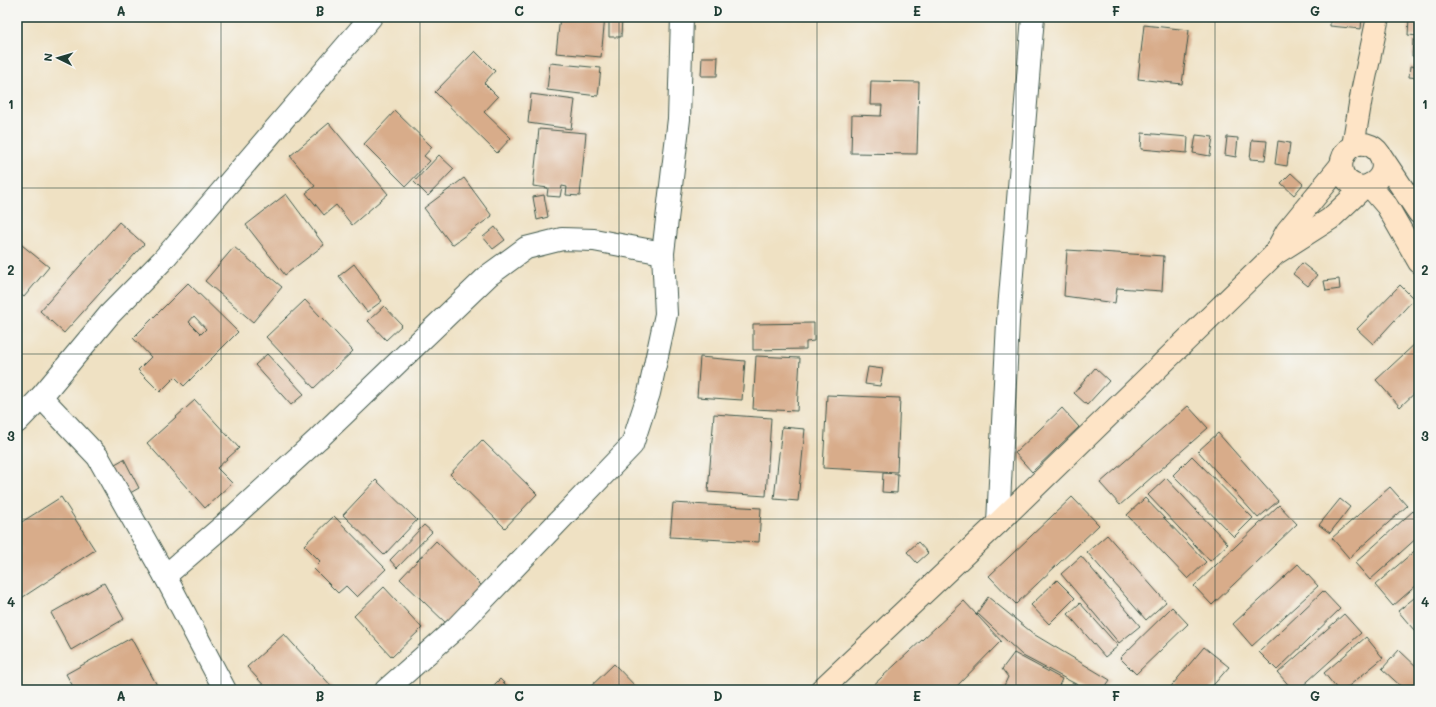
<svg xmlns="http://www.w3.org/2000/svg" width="1436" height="707" viewBox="0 0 1436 707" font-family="Mali,sans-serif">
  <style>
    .building { fill: #d8ac8a; fill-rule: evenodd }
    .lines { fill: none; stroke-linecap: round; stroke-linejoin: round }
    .street-casing { stroke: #3e5649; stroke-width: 24 }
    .secondary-casing { stroke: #3e5649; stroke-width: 24 }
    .street { stroke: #fff; stroke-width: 22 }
    .secondary { stroke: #fee4c6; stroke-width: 22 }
    .grid { fill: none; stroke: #1f3d34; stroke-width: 1; stroke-opacity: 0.55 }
    .neatline { fill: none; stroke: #1f3d34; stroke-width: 1.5 }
    .grid-label { font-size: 13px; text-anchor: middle; font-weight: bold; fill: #1f3d34 }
  </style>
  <rect width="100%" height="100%" fill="#f6f6f2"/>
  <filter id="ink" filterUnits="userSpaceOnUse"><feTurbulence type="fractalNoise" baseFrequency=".025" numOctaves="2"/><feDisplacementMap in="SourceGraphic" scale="8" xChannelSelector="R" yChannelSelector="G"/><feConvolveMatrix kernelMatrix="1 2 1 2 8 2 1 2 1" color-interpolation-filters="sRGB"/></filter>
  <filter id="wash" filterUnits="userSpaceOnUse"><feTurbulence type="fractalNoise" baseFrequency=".012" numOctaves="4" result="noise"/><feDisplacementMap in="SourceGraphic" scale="16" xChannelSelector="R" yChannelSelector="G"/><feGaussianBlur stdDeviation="0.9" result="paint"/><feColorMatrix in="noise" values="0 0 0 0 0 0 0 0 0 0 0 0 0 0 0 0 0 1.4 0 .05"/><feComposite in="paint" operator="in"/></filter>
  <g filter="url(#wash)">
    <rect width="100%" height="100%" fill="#efe1c3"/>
    <g id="blocks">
      <g class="building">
        <polygon points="560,17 605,17 601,57 556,53"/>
        <polygon points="609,17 622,17 621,37 609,37"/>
        <polygon points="1230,17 1262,17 1262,21"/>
        <polygon points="1330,17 1362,17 1361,29 1330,26"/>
        <polygon points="1409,18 1419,19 1419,36 1408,35"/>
        <polygon points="1144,25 1189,30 1182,84 1138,79"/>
        <polygon points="1413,40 1419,41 1419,57 1412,56"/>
        <polygon points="475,51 495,71 484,83 498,97 484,112 511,138 497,153 435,92"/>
        <polygon points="702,57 718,57 717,76 701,76"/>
        <polygon points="550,63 601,68 598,96 547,90"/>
        <polygon points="1410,66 1419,67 1419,78 1409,77"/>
        <polygon points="871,81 919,82 917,154 851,153 852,115 881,116 882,105 870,105"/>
        <polygon points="531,94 575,100 571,129 528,123"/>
        <polygon points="395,111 432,147 424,156 430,161 406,186 364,144"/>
        <polygon points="329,123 388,194 352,225 336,205 324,215 306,193 315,186 290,156"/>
        <polygon points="539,129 586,133 580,196 566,195 567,187 562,186 560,197 547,196 548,188 533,186"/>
        <polygon points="1142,133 1188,137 1187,153 1141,149"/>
        <polygon points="1196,135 1213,137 1210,156 1193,153"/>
        <polygon points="1227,137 1238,138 1236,157 1225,155"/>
        <polygon points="1252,140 1267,141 1265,160 1250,159"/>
        <polygon points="1278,141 1290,143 1287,166 1275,164"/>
        <polygon points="439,155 454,169 428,196 414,182"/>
        <polygon points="1291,173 1303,184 1294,195 1281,183"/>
        <polygon points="464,178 492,216 452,245 424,208"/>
        <polygon points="286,194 324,245 285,275 246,225"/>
        <polygon points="544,195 548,217 537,220 533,197"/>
        <polygon points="119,222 144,244 64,333 40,311"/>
        <polygon points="495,227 505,240 493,249 483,237"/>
        <polygon points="17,241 49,267 24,297 17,292"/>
        <polygon points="234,247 282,287 253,322 205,281"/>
        <polygon points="1067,250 1164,256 1162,291 1117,288 1115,303 1064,296"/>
        <polygon points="1302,263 1317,275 1308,286 1293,274"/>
        <polygon points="354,264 382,301 367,312 339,276"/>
        <polygon points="1339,279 1340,289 1326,291 1324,281"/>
        <path d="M188 283 238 332 184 386 175 377 160 392 138 370 151 357 133 338ZM194 316 206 329 201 334 189 322Z"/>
        <polygon points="1400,285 1414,299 1373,344 1357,329"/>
        <polygon points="305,300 353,351 314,388 266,337"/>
        <polygon points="384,306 402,325 386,340 368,321"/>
        <polygon points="814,323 814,341 806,342 806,349 753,350 753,324"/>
        <polygon points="1417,342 1419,344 1419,389 1400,407 1376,380"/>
        <polygon points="267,354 304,394 291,405 255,365"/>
        <polygon points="756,356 800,358 797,411 753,409"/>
        <polygon points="700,357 745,361 742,400 697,397"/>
        <polygon points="868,367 883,369 880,386 865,384"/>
        <polygon points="1095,368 1109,381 1087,405 1074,393"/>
        <polygon points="827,395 900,398 897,472 823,468"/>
        <polygon points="195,400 239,448 217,468 232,483 205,508 147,443"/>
        <polygon points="1188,406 1208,428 1120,505 1100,483"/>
        <polygon points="1062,408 1079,427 1032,472 1015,453"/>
        <polygon points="714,414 771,418 766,496 708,492"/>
        <polygon points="782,427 805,429 798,501 774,499"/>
        <polygon points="1218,433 1278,501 1258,518 1198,451"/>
        <polygon points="482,440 537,494 505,528 450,474"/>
        <polygon points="1192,456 1253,518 1234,537 1173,475"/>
        <polygon points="124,459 139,488 123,497 108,468"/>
        <polygon points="883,473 898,474 897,493 882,492"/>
        <polygon points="1166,478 1228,544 1210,561 1148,495"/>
        <polygon points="376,480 417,520 384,555 343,515"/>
        <polygon points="1390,487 1407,506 1349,558 1332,538"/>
        <polygon points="61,497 95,550 20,599 17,594 17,525"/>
        <polygon points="1072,497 1099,525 1016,604 989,576"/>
        <polygon points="1145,498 1206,562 1188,579 1127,515"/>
        <polygon points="1340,499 1350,507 1330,533 1319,525"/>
        <polygon points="673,503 761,508 759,542 670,537"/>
        <polygon points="1279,505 1297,524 1212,605 1194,586"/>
        <polygon points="1413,511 1419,518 1419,536 1370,580 1355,563"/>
        <polygon points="334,516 386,569 357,597 346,586 338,593 313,568 320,561 304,545"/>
        <polygon points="424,525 432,532 397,568 390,560"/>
        <polygon points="1107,535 1166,602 1146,620 1087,552"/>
        <polygon points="436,541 483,587 447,624 400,579"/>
        <polygon points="918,542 928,553 917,563 907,552"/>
        <polygon points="1419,547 1419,583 1393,606 1375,585"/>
        <polygon points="1081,556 1140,626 1119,643 1061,574"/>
        <polygon points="1298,564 1318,586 1252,646 1233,624"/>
        <polygon points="1057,580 1075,598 1049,624 1031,605"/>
        <polygon points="104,583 124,619 71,650 51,613"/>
        <polygon points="384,587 422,628 392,657 354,616"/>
        <polygon points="1323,591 1340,609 1277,670 1259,652"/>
        <polygon points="1419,594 1419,626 1414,630 1398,611"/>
        <polygon points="988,597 1035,635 1110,680 1103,690 1087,690 1023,656 977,613"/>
        <polygon points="964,601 1001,641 953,690 868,690"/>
        <polygon points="1080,603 1118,646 1105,657 1068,614"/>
        <polygon points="1172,607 1188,624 1136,674 1120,658"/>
        <polygon points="1344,614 1361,633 1298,690 1293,690 1278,673"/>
        <polygon points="284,634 335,690 268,690 247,667"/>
        <polygon points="1366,637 1383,658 1344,690 1338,690 1324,673"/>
        <polygon points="131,638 159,689 75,690 66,674"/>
        <polygon points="1204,647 1229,667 1209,690 1168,690"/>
        <polygon points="1399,650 1419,669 1419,690 1405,690 1382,669"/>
        <polygon points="1014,653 1062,679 1057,690 1002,690 1008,677 1002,669"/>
        <polygon points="614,664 639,690 587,690"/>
        <polygon points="500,679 511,690 489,690"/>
      </g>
    </g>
  </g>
  <g filter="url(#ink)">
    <use href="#blocks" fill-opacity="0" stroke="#3e5649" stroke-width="1"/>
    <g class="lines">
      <defs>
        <g id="street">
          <polyline points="41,397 98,457 165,576 225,690"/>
          <polyline points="17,422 41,397 109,315 162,261 371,17"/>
          <polyline points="998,523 1008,322 1033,17"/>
          <polyline points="165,576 223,526 318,439 489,275 526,248 562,239 594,240 663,253"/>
          <polyline points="386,690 456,628 632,445 649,393 666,314 663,253 679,119 682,17"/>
        </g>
        <g id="secondary">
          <polyline points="1353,146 1362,92 1378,17"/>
          <polyline points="1381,156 1419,213"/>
          <polyline points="1369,185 1387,206 1419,262"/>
          <polyline points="1276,251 1287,231 1341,165"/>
          <path d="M821 690 998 523 1275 254 1330 219 1364 187C1378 183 1387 171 1381 157 1379 152 1375 148 1371 146 1342 133 1325 183 1364 187"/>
        </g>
      </defs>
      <use href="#street" class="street-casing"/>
      <use href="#secondary" class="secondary-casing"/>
      <use href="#street" class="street"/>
      <use href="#secondary" class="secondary"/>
    </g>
  </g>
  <path class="grid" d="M221 17V690M420 17V690M619 17V690M817 17V690M1016 17V690M1215 17V690M17 188H1419M17 354H1419M17 519H1419"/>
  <rect width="1436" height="707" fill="none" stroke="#f6f6f2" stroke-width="44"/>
  <g transform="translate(58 58) rotate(275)" stroke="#f6f6f2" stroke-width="3" paint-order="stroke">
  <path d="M0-3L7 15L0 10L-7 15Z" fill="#1f3d34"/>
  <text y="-6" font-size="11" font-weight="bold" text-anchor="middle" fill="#1f3d34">N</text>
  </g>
  <rect x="22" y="22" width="1392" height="663" class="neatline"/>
  <g class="grid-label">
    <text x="121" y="16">A</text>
    <text x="320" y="16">B</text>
    <text x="519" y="16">C</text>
    <text x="718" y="16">D</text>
    <text x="917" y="16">E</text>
    <text x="1116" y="16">F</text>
    <text x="1315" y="16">G</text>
    <text x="11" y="109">1</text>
    <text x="1425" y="109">1</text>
    <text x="11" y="275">2</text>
    <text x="1425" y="275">2</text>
    <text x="11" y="441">3</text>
    <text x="1425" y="441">3</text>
    <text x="11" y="607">4</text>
    <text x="1425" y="607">4</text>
    <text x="121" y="701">A</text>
    <text x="320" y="701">B</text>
    <text x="519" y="701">C</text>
    <text x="718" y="701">D</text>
    <text x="917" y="701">E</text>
    <text x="1116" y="701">F</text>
    <text x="1315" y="701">G</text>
  </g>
</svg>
